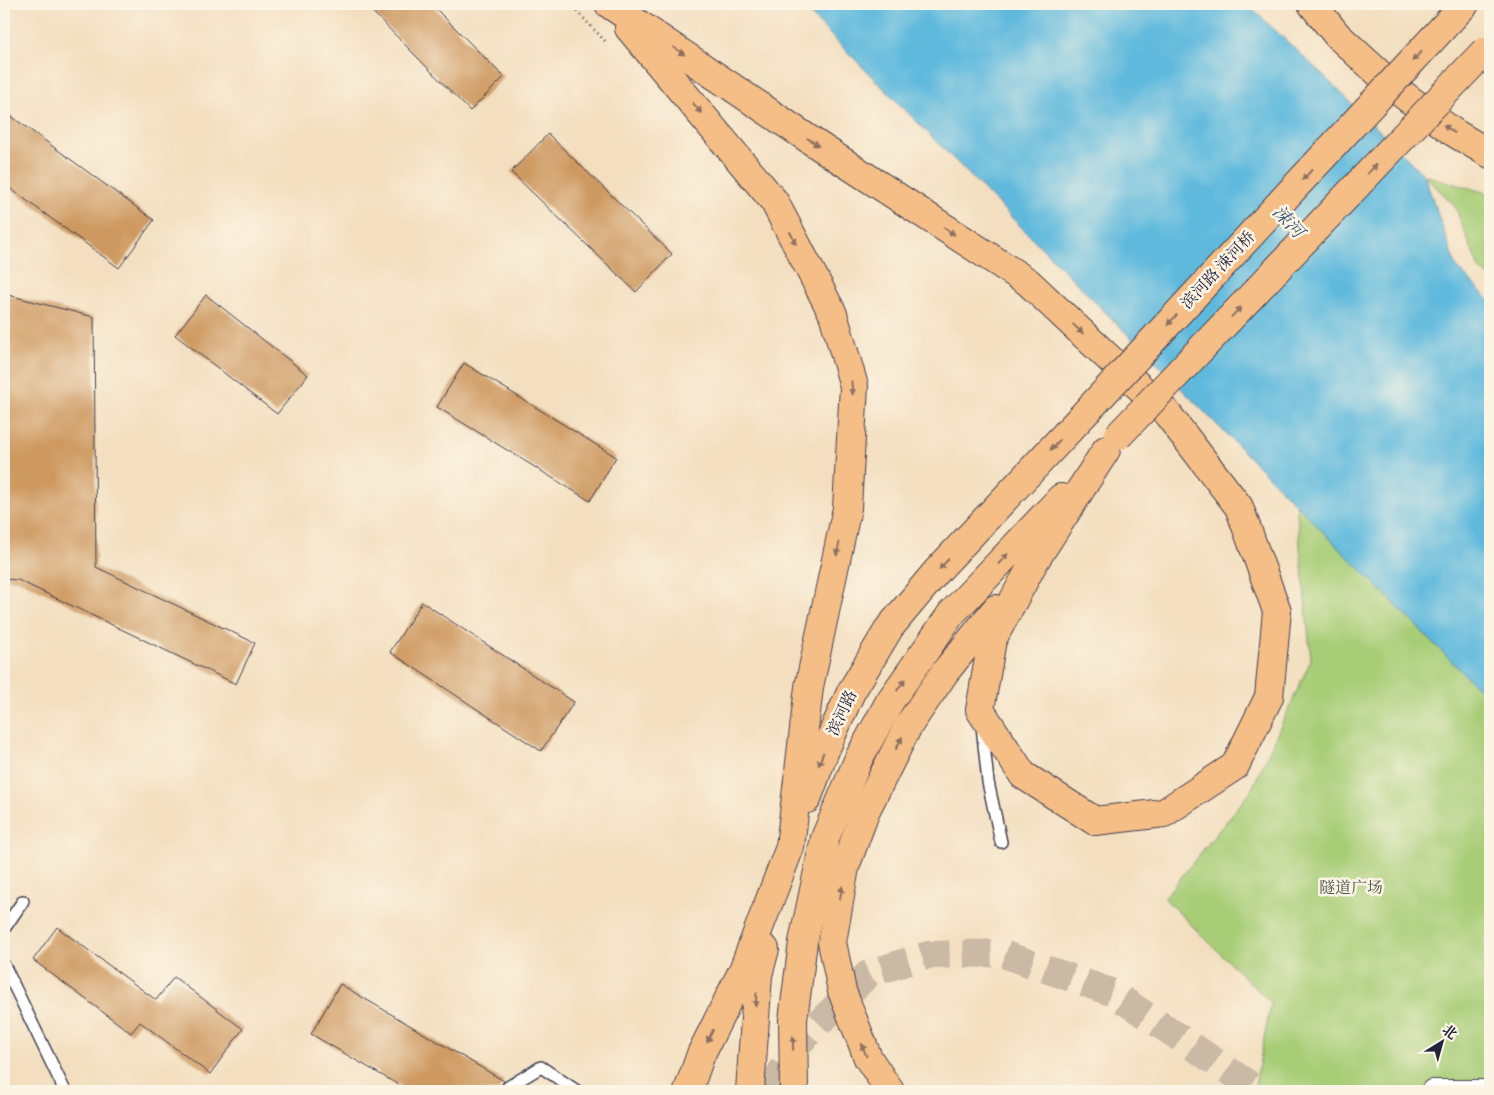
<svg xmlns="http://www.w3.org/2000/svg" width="1494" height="1095" viewBox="0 0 1494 1095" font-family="'IM FELL Double Pica','Noto Serif SC',serif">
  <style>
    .green { fill: #a8cd77; stroke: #657859 }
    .water { fill: #5fb9dd; stroke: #406e8c }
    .building { fill: #ce9961 }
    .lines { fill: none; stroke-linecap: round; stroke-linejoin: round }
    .primary-tunnel { stroke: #c9b9a5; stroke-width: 28; stroke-dasharray: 28 14; stroke-linecap: butt }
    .service-casing { stroke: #413e4f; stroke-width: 14 }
    .pedestrian-casing { stroke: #413e4f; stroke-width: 20 }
    .primary-casing { stroke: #413e4f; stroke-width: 30 }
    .path { stroke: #413e4f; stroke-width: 3; stroke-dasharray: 1 4; stroke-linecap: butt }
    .service { stroke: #fff; stroke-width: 11 }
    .pedestrian { stroke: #fff; stroke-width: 18 }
    .primary { stroke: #f6be87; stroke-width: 28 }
    .primary-bridge-casing { stroke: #413e4f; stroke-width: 30; stroke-linecap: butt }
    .primary-bridge { stroke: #f6be87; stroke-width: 28 }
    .oneway { fill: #8c7061 }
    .labels { text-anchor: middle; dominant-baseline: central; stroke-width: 5; stroke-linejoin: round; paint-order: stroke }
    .street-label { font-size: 16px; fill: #22223b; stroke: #fcf5e5 }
    .park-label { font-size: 16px; fill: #4a554d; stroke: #fcf5e5 }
    .water-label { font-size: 18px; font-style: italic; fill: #375774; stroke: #fcf5e5 }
  </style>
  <rect width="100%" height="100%" fill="#fcf5e5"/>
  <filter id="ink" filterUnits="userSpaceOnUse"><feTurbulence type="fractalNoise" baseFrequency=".02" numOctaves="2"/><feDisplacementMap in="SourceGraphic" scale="10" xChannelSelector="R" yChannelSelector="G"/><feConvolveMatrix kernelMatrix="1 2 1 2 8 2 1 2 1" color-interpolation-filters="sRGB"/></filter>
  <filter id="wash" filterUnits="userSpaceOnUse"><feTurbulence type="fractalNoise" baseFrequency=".0096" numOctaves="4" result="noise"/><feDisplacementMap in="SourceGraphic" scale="20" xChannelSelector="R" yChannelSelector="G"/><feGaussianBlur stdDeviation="1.12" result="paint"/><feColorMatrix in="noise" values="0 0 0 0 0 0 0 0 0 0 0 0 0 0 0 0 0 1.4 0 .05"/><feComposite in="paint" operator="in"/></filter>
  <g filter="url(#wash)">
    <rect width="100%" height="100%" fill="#f3dfc0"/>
    <g class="green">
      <polygon points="1424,175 1490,194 1490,276 1479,269 1455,206"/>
      <polygon points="1296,504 1490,700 1490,1091 1254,1091 1271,1003 1164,898 1251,791 1311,660"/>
    </g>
    <polygon class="water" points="800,4 1247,4 1322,74 1424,175 1456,266 1490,301 1490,700"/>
    <g id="blocks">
      <g class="building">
        <polygon points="365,4 431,4 504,77 470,111"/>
        <polygon points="4,111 154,220 119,268 4,184"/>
        <polygon points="548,134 672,254 636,292 511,172"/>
        <polygon points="4,294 94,317 96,567 255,643 236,684 18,580 4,579"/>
        <polygon points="206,295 308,375 277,414 175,335"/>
        <polygon points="464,363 616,457 590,501 437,407"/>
        <polygon points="422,602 574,702 541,751 390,652"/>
        <polygon points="57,927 156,1000 174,977 243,1029 210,1074 140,1022 131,1033 33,960"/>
        <polygon points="340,984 504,1081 498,1091 409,1091 311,1034"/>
      </g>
    </g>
  </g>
  <g filter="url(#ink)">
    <use href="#blocks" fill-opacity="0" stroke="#413e4f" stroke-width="1"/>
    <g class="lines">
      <polyline class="primary-tunnel" points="771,1091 793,1049 868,974 928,955 1000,953 1111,992 1259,1091"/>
      <defs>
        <g id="service">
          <polyline points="982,726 988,782 1001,842"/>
          <polyline points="4,929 23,901"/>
          <polyline points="4,965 65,1091"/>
          <polyline points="505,1091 508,1087 541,1067 577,1091"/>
        </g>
        <polyline id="pedestrian" points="1431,1089 1490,1089"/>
        <g id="primary">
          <polyline points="609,4 816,144 1028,282 1166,412 1239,507 1277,611 1269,697 1235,766 1164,813 1095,821 1023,775 980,710 992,640 1034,562 1106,450"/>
          <polyline points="1312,4 1337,35 1397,90 1453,132 1490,154"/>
          <polyline points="1450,20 1465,4"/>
          <polyline points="629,28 774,201 833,314 854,386 847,508 809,687 790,847 743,970 701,1054 688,1091"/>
          <polyline points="807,799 825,750 851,692 890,627 937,571 1088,410"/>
          <polyline points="750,1091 758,975 765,949"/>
          <polyline points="794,1091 793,1020 803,942 825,838 859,758 890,701 951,614 1061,498"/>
          <polyline points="890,1091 868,1058 842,991 832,942 845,867 866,810 908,726 945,672 996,609"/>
        </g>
      </defs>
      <use href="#service" class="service-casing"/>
      <use href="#pedestrian" class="pedestrian-casing"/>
      <use href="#primary" class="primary-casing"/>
      <polyline class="path" points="570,4 605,41"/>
      <use href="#service" class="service"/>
      <use href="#pedestrian" class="pedestrian"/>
      <use href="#primary" class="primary"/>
      <defs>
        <g id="primary-bridge">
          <polyline points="1088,410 1450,20"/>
          <polyline points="1118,436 1485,51"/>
        </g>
      </defs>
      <use href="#primary-bridge" class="primary-bridge-casing"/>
      <use href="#primary-bridge" class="primary-bridge"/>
    </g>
    <defs><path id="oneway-solid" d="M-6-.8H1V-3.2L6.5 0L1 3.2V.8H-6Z" transform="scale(1.25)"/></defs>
    <g class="oneway">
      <use href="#oneway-solid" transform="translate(679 51) rotate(34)"/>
      <use href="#oneway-solid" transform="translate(1417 56) rotate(133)"/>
      <use href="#oneway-solid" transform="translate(697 108) rotate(50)"/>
      <use href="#oneway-solid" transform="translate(1449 129) rotate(-144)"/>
      <use href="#oneway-solid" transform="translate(813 142) rotate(34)"/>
      <use href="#oneway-solid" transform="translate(1372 169) rotate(-46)"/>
      <use href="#oneway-solid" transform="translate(1307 175) rotate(133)"/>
      <use href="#oneway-solid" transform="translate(949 231) rotate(33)"/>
      <use href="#oneway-solid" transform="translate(793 238) rotate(63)"/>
      <use href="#oneway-solid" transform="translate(1236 312) rotate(-46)"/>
      <use href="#oneway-solid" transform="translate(1172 320) rotate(133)"/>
      <use href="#oneway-solid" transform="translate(1078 329) rotate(43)"/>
      <use href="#oneway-solid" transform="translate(852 388) rotate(85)"/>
      <use href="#oneway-solid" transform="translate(1055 445) rotate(133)"/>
      <use href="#oneway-solid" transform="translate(838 549) rotate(102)"/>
      <use href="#oneway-solid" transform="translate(1003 559) rotate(-47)"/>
      <use href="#oneway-solid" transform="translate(944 564) rotate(133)"/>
      <use href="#oneway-solid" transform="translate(901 685) rotate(-55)"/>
      <use href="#oneway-solid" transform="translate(899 743) rotate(-64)"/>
      <use href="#oneway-solid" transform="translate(821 759) rotate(110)"/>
      <use href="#oneway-solid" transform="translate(841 893) rotate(-80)"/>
      <use href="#oneway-solid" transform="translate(756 1000) rotate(94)"/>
      <use href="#oneway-solid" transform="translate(710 1036) rotate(117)"/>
      <use href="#oneway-solid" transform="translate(793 1043) rotate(-91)"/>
      <use href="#oneway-solid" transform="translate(864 1050) rotate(-111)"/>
    </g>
  </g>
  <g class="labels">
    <g class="street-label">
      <text transform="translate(1218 270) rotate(-47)">滨河路 涑河桥</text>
      <text transform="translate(842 713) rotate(-65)">滨河路</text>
    </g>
    <g class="park-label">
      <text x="1351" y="888">隧道广场</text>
    </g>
    <g class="water-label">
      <text transform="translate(1288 222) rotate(47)">涑河</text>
    </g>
  </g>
  <rect width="1494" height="1095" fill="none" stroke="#fcf5e5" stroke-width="20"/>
  <g transform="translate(1442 1042) rotate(37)" stroke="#fcf5e5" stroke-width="4" paint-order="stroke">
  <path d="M0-4L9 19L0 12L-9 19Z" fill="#22223b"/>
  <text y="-8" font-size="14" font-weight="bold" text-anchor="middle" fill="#22223b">北</text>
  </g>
</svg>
